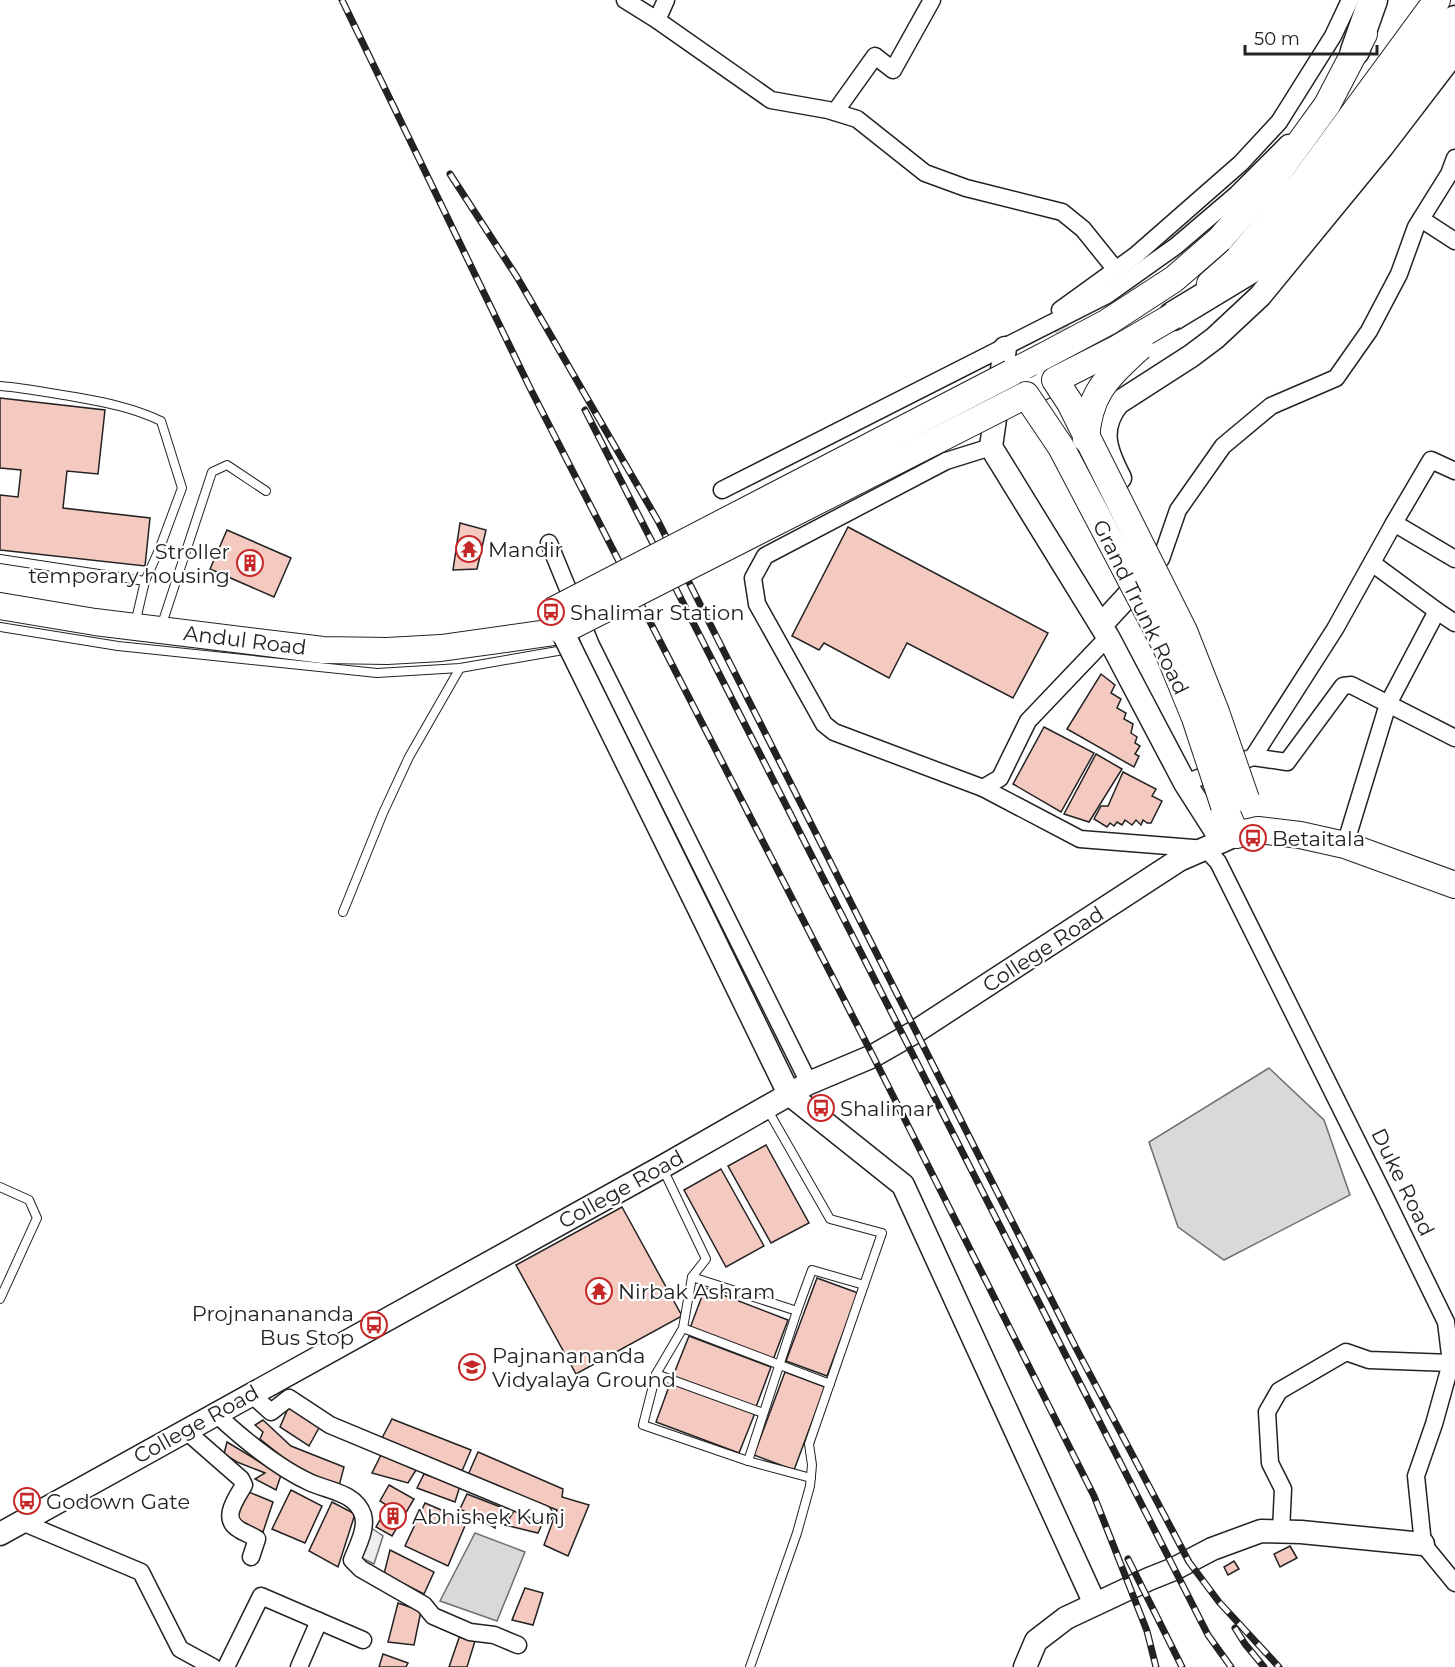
<svg xmlns="http://www.w3.org/2000/svg" width="1455" height="1667" viewBox="0 0 1455 1667" font-family="Montserrat,sans-serif">
  <style>
    .green { fill: #eee; stroke: #6f6f6f; stroke-width: 1.5 }
    .water { fill: #d9d9d9; stroke: #6f6f6f; stroke-width: 1.5 }
    .building { fill: #f3c9c0; stroke: #222; stroke-width: 1.5 }
    .lines { fill: none; stroke-linecap: round; stroke-linejoin: round }
    .street-tunnel { stroke: #d3d3d3; stroke-width: 16; stroke-dasharray: 16 8; stroke-linecap: butt }
    .lane-casing { stroke: #222; stroke-width: 10 }
    .street-casing { stroke: #222; stroke-width: 19 }
    .secondary-casing { stroke: #222; stroke-width: 25 }
    .primary-casing { stroke: #222; stroke-width: 28 }
    .highway-casing { stroke: #222; stroke-width: 31 }
    .lane { stroke: #fff; stroke-width: 8 }
    .street { stroke: #fff; stroke-width: 16 }
    .secondary { stroke: #fff; stroke-width: 22 }
    .primary { stroke: #fff; stroke-width: 26 }
    .highway { stroke: #fff; stroke-width: 28 }
    .rail-casing { stroke: #222; stroke-width: 7 }
    .rail { stroke: #fff; stroke-width: 4.5; stroke-dasharray: 14; stroke-linecap: butt }
    .secondary-bridge-casing { stroke: #222; stroke-width: 25; stroke-linecap: butt }
    .primary-bridge-casing { stroke: #222; stroke-width: 28; stroke-linecap: butt }
    .secondary-bridge { stroke: #fff; stroke-width: 22 }
    .primary-bridge { stroke: #fff; stroke-width: 26 }
    .labels { text-anchor: middle; dominant-baseline: central; stroke-width: 4.5; stroke-linejoin: round; paint-order: stroke }
    .poi-label { font-size: 21px; fill: #222; stroke: #fff; text-anchor: start }
    .street-label { font-size: 21px; fill: #222; stroke: #fff }
  </style>
  <rect width="100%" height="100%" fill="#fff"/>
  <polygon class="green" points="370,1527 383,1536 374,1564 360,1557"/>
  <g class="water">
    <polygon points="1269,1068 1324,1120 1350,1195 1224,1260 1178,1227 1149,1142"/>
    <polygon points="475,1533 525,1552 497,1621 440,1601"/>
  </g>
  <g class="building">
    <polygon points="0,398 105,410 98,474 67,471 63,508 150,518 145,566 0,550 0,495 18,497 21,470 0,468"/>
    <polygon points="460,523 486,530 477,569 453,570"/>
    <polygon points="848,527 1048,633 1013,698 907,643 889,678 824,643 819,650 792,636"/>
    <polygon points="227,530 291,558 274,597 210,569"/>
    <polygon points="1101,674 1115,685 1111,693 1121,699 1117,708 1126,713 1124,719 1133,724 1131,733 1137,737 1135,743 1140,746 1135,754 1139,756 1134,767 1067,729"/>
    <polygon points="1044,727 1094,753 1061,812 1013,784"/>
    <polygon points="1096,754 1122,769 1089,822 1064,814"/>
    <polygon points="1123,772 1156,789 1152,796 1162,801 1151,823 1147,823 1143,820 1141,825 1136,820 1132,825 1125,820 1122,825 1117,822 1114,826 1110,823 1107,827 1094,819 1101,806 1108,806"/>
    <polygon points="766,1145 809,1223 771,1243 728,1166"/>
    <polygon points="721,1169 764,1246 726,1267 684,1190"/>
    <polygon points="622,1207 682,1316 576,1374 516,1265"/>
    <polygon points="817,1278 858,1293 827,1376 786,1361"/>
    <polygon points="705,1288 788,1320 773,1360 690,1328"/>
    <polygon points="689,1336 771,1367 756,1407 673,1376"/>
    <polygon points="785,1372 825,1387 794,1470 754,1455"/>
    <polygon points="671,1381 755,1413 739,1453 656,1422"/>
    <polygon points="289,1406 320,1426 309,1446 280,1427"/>
    <polygon points="392,1419 471,1450 462,1471 382,1438"/>
    <polygon points="263,1420 291,1446 344,1467 339,1486 294,1466 260,1439 263,1432 255,1425"/>
    <polygon points="227,1442 281,1475 276,1490 255,1479 265,1473 237,1462 224,1454"/>
    <polygon points="478,1452 563,1489 562,1497 589,1505 568,1556 544,1545 557,1510 468,1475"/>
    <polygon points="381,1455 416,1470 408,1483 372,1473"/>
    <polygon points="424,1474 460,1486 455,1502 417,1488"/>
    <polygon points="389,1485 414,1499 392,1536 376,1527 388,1506 380,1501"/>
    <polygon points="244,1490 273,1502 263,1532 235,1520"/>
    <polygon points="291,1490 322,1506 305,1543 272,1529"/>
    <polygon points="467,1494 503,1508 495,1522 495,1528 460,1509"/>
    <polygon points="332,1502 355,1514 338,1567 309,1551"/>
    <polygon points="425,1503 467,1521 448,1566 405,1546"/>
    <polygon points="514,1511 543,1522 538,1533 505,1525"/>
    <polygon points="1290,1546 1297,1558 1280,1567 1274,1554"/>
    <polygon points="390,1550 434,1572 424,1594 384,1574"/>
    <polygon points="1234,1561 1239,1569 1228,1575 1224,1567"/>
    <polygon points="525,1588 543,1593 533,1625 512,1620"/>
    <polygon points="398,1603 421,1611 414,1645 388,1642"/>
    <polygon points="460,1635 475,1641 467,1667 449,1667"/>
    <polygon points="383,1654 408,1663 406,1667 379,1667"/>
  </g>
  <g class="lines">
    <polyline class="street-tunnel" points="1057,321 1085,365 1109,393"/>
    <defs>
      <g id="lane">
        <path d="M0 386C25 388 50 393 75 397 104 402 134 408 161 421L182 488 159 550 145 581 0 559"/>
        <polyline points="135,624 145,581"/>
        <polyline points="0,627 118,646 377,673 460,668 569,649"/>
        <polyline points="161,627 212,472 227,465 266,491"/>
        <polyline points="343,912 383,813 409,757 460,668"/>
        <polyline points="663,1169 706,1259 692,1277 683,1328 656,1374 643,1425 748,1461 811,1478"/>
        <polyline points="0,1187 29,1200 37,1218 0,1299"/>
        <polyline points="692,1277 797,1311"/>
        <polyline points="683,1328 830,1384"/>
        <polyline points="656,1374 763,1413"/>
        <polyline points="748,1461 797,1311 812,1270 864,1285"/>
        <polyline points="750,1667 797,1533 810,1486 812,1465 809,1444 882,1233 830,1219 766,1107"/>
      </g>
      <g id="street">
        <polyline points="625,0 657,20 771,100 828,110 857,119 925,173 966,188 1062,212 1083,229 1116,270"/>
        <polyline points="657,20 666,0"/>
        <polyline points="835,112 875,56 893,70 932,0"/>
        <polyline points="1421,219 1455,241"/>
        <polyline points="1060,310 1136,255 1241,163 1279,122 1333,36 1350,0"/>
        <polyline points="991,447 946,461 765,556 753,578 757,604 824,724 834,732 983,788 1000,778 1028,721 1108,637"/>
        <polyline points="722,490 1107,295 1176,246 1237,194 1288,143"/>
        <polyline points="1394,523 1455,559"/>
        <polyline points="549,543 591,645 809,1083"/>
        <polyline points="1161,559 1178,510 1223,446 1271,406 1336,378 1369,331 1399,274 1416,227 1449,174 1455,158"/>
        <polyline points="1372,563 1437,611 1455,623"/>
        <polyline points="1253,757 1287,762 1343,686 1351,685 1455,738"/>
        <polyline points="1185,783 1253,757 1335,629 1394,523 1431,460 1455,471"/>
        <polyline points="983,788 1080,839 1206,849 1218,862 1383,1193 1446,1322 1451,1363 1434,1424 1416,1476 1423,1544 1455,1583"/>
        <polyline points="1345,845 1388,704 1437,611"/>
        <polyline points="251,1394 271,1412 289,1398 330,1425 544,1514"/>
        <path d="M216 1414C244 1440 275 1466 309 1482 328 1491 355 1492 363 1515 367 1529 357 1547 352 1560L361 1569 424 1605 433 1616 470 1632 494 1635 518 1645"/>
        <path d="M185 1430 241 1479 244 1485C236 1499 220 1519 240 1530 245 1533 251 1535 257 1539L251 1557"/>
        <polyline points="22,1522 141,1572 180,1649 213,1667"/>
        <polyline points="1281,1531 1283,1489 1270,1463 1267,1412 1279,1391 1346,1352 1369,1360 1451,1363"/>
        <polyline points="226,1667 261,1596 363,1640"/>
        <polyline points="299,1667 319,1621"/>
      </g>
      <g id="secondary">
        <polyline points="1005,348 991,447 1108,637 1185,783 1222,841"/>
        <path d="M1120 478C1106 451 1097 429 1118 403L1191 356 1215 338 1260 296 1383 146 1455 52"/>
        <polyline points="1101,625 1146,576"/>
        <polyline points="701,913 789,1094 903,1185 1095,1604"/>
        <polyline points="0,1534 662,1167 809,1083 873,1056 915,1032 1179,860 1236,835"/>
        <polyline points="1025,1667 1036,1641 1066,1618 1149,1579 1174,1569 1212,1549 1261,1531 1301,1532 1423,1544"/>
      </g>
      <g id="primary">
        <polyline points="1220,239 1272,181 1327,105 1364,34"/>
        <polyline points="1210,284 1236,261 1301,185 1437,0"/>
        <polygon points="1042,357 1055,380 1026,395 1011,373"/>
        <polyline points="0,606 95,622 323,650 387,651 441,648 562,631"/>
        <polyline points="1224,806 1236,835 1258,830 1300,835 1345,845 1455,885"/>
      </g>
      <g id="highway">
        <polyline points="1355,51 1373,0"/>
        <polyline points="1173,316 1254,267 1325,192 1455,20"/>
      </g>
    </defs>
    <use href="#lane" class="lane-casing"/>
    <use href="#street" class="street-casing"/>
    <use href="#secondary" class="secondary-casing"/>
    <use href="#primary" class="primary-casing"/>
    <use href="#highway" class="highway-casing"/>
    <use href="#lane" class="lane"/>
    <use href="#street" class="street"/>
    <use href="#secondary" class="secondary"/>
    <use href="#primary" class="primary"/>
    <use href="#highway" class="highway"/>
    <defs>
      <g id="rail">
        <polyline points="342,0 530,388 873,1056 1094,1496 1147,1631 1156,1667"/>
        <polyline points="450,174 517,277 658,521 1076,1348 1189,1562 1219,1602 1279,1667"/>
        <polyline points="585,410 1208,1635 1231,1667"/>
        <polyline points="1128,1559 1182,1667"/>
        <polyline points="1235,1628 1245,1644 1264,1667"/>
      </g>
    </defs>
    <use href="#rail" class="rail-casing"/>
    <use href="#rail" class="rail"/>
    <defs>
      <polyline id="secondary-bridge" points="562,631 701,913"/>
      <g id="primary-bridge">
        <polyline points="1173,316 1118,348 1055,380 1070,403 1184,631 1216,712 1246,799"/>
        <polyline points="1042,357 1108,322 1174,279 1220,239"/>
        <path d="M1086 439C1089 392 1108 377 1140 347"/>
        <polyline points="552,611 1011,373"/>
        <polyline points="562,631 1026,395 1061,447 1166,647 1195,718 1224,806"/>
      </g>
    </defs>
    <use href="#secondary-bridge" class="secondary-bridge-casing"/>
    <use href="#primary-bridge" class="primary-bridge-casing"/>
    <use href="#secondary-bridge" class="secondary-bridge"/>
    <use href="#primary-bridge" class="primary-bridge"/>
  </g>
  <defs>
    <symbol id="temple-ring" viewBox="-11 -11 22 22"><circle r="9.5" fill="#fff" stroke="#c62828" stroke-width="1.5"/><path d="M0-6L5-2H3V0L6.5 2.5H4V6H1.5V3h-3V6H-4V2.5H-6.5L-3 0V-2H-5Z" fill="#c62828"/></symbol>
    <symbol id="building-ring" viewBox="-11 -11 22 22"><circle r="9.5" fill="#fff" stroke="#c62828" stroke-width="1.5"/><path d="M-4-6H4V6H1V3H-1V6H-4ZM-2.5-4.3h1.7v1.8h-1.7ZM.8-4.3h1.7v1.8H.8ZM-2.5-1h1.7V.8h-1.7ZM.8-1h1.7V.8H.8Z" fill="#c62828"/></symbol>
    <symbol id="bus-ring" viewBox="-11 -11 22 22"><circle r="9.5" fill="#fff" stroke="#c62828" stroke-width="1.5"/><path d="M-5-6H5V4H4V6H2V4H-2V6H-4V4H-5ZM-3.5-4V0h7V-4ZM-3.5 1.2v1.5H-2V1.2ZM2 1.2v1.5H3.5V1.2Z" fill="#c62828"/></symbol>
    <symbol id="school-ring" viewBox="-11 -11 22 22"><circle r="9.5" fill="#fff" stroke="#c62828" stroke-width="1.5"/><path d="M0-5L7-2L0 1L-7-2ZM-4 1L0 2.5L4 1V4Q0 6-4 4Z" fill="#c62828"/></symbol>
  </defs>
  <g fill-rule="evenodd">
    <use href="#temple-ring" x="454" y="534" width="30" height="30"/>
    <use href="#building-ring" x="235" y="548" width="30" height="30"/>
    <use href="#bus-ring" x="536" y="597" width="30" height="30"/>
    <use href="#bus-ring" x="1238" y="823" width="30" height="30"/>
    <use href="#bus-ring" x="806" y="1093" width="30" height="30"/>
    <use href="#temple-ring" x="584" y="1276" width="30" height="30"/>
    <use href="#bus-ring" x="359" y="1310" width="30" height="30"/>
    <use href="#school-ring" x="457" y="1352" width="30" height="30"/>
    <use href="#bus-ring" x="12" y="1486" width="30" height="30"/>
    <use href="#building-ring" x="378" y="1501" width="30" height="30"/>
  </g>
  <g class="labels">
    <g class="poi-label">
      <text x="488" y="549">Mandir</text>
      <text x="230" y="551" text-anchor="end">Stroller<tspan x="230" dy="24">temporary housing</tspan></text>
      <text x="570" y="612">Shalimar Station</text>
      <text x="1272" y="838">Betaitala</text>
      <text x="840" y="1108">Shalimar</text>
      <text x="618" y="1291">Nirbak Ashram</text>
      <text x="354" y="1313" text-anchor="end">Projnanananda<tspan x="354" dy="24">Bus Stop</tspan></text>
      <text x="492" y="1355">Pajnanananda<tspan x="492" dy="24">Vidyalaya Ground</tspan></text>
      <text x="46" y="1501">Godown Gate</text>
      <text x="412" y="1516">Abhishek Kunj</text>
    </g>
    <g class="street-label">
      <text transform="translate(1141 607) rotate(64)">Grand Trunk Road</text>
      <text transform="translate(245 640) rotate(7)">Andul Road</text>
      <text transform="translate(1043 949) rotate(-33)">College Road</text>
      <text transform="translate(1403 1182) rotate(64)">Duke Road</text>
      <text transform="translate(621 1189) rotate(-29)">College Road</text>
      <text transform="translate(196 1424) rotate(-29)">College Road</text>
    </g>
  </g>
  <path d="M1245 45v9h132v-9" fill="none" stroke="#222222" stroke-width="3"/>
  <text x="1254" y="45" font-size="18" fill="#222222" stroke="#ffffff" stroke-width="4.5" paint-order="stroke">50 m</text>
</svg>
